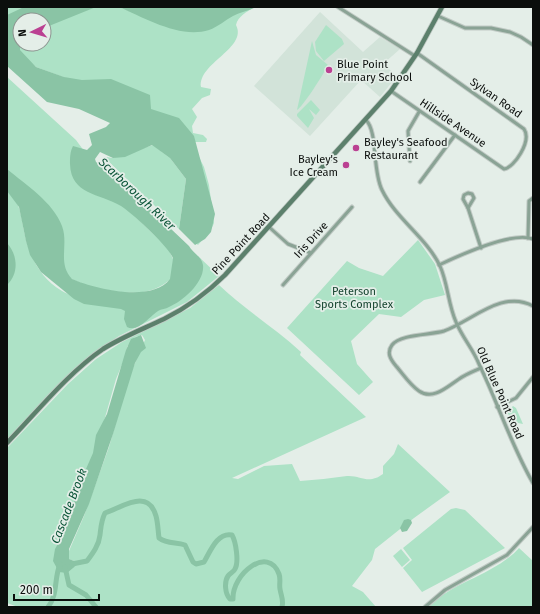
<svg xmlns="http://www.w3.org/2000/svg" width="540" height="614" viewBox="0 0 540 614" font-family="'Fira Sans',sans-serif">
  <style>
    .built { fill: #d2e3d9 }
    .green { fill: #ade2c6; fill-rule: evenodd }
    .water { fill: #8ac4a5 }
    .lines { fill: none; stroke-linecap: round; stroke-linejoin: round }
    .river { stroke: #8ac4a5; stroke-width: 5 }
    .street-casing { stroke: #c1cac5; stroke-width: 5 }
    .secondary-casing { stroke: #c1cac5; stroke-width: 6 }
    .street { stroke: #8aa395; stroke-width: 3 }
    .secondary { stroke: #5c806c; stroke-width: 4.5 }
    .poi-dot { fill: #bb4092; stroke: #e4eee8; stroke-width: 1.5 }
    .labels { text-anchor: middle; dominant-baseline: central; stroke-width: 3.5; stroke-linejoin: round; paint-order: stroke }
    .poi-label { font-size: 11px; fill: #0b0e0c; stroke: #e4eee8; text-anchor: start }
    .street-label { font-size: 11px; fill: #0b0e0c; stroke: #e4eee8 }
    .park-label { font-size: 11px; fill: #164530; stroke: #e4eee8 }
    .water-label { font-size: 12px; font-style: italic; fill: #0a5437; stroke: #e4eee8 }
  </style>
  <rect width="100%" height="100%" fill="#e4eee8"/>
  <polygon class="built" points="320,12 363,52 380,37 400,49 383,64 397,76 380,97 361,80 310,136 254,86"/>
  <g class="green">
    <polygon points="7,7 26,7 7,16"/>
    <path d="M92 7H119L132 12 233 15 254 7C247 12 238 16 236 25 248 48 198 63 201 87L211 89 210 95 202 98 192 109 197 117 192 126 193 133 203 135 207 139 206 142H195L198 155 204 167 209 185 214 223 211 230 198 245 195 242 206 187 74 81 36 67 22 55 17 44 20 40V44H44V27Z"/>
    <polygon points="326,25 342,39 344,44 324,61 316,51 315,42"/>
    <path d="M312 41 316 55 328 65C325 72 302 108 297 110Z"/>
    <path d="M7 77 76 140 125 207 168 248 173 259 172 278C165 284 157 289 148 291 127 296 84 288 67 276L7 170Z"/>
    <polygon points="311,100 320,110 316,115 309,109 314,118 308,128 297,116 297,114"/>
    <polygon points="153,145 170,158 186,179 179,229 106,159 107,157 112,158"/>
    <path d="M7 190C20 201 21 215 24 231 29 256 40 278 62 291 72 298 111 305 125 308L136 327H138L198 256 219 276 187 302 119 336 92 354 63 380 7 439Z"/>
    <polygon points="418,240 435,264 445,295 424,300 401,317 379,314 351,341 357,364 373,382 359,395 287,328 347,261 359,268 383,276"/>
    <path d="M219 285C244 309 275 328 301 352L300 355 366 417 232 478 238 479 264 466 292 464 300 481C316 480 331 478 347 476 361 475 368 485 383 474V466L394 454 398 444 450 492 414 518 375 549 372 560 352 586 363 592 376 607H18L7 603V448L68 384 96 359 122 342 190 308ZM142 335 145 340 129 377 109 447 84 516 66 558 79 563 74 567 55 550 67 532 96 449 116 379 126 355 127 347 135 337Z"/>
    <polygon points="513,406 516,408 523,424 513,422 507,412"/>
    <polygon points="456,508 465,510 505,548 422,592 403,568 412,560 403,548 451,509"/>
    <path d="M519 548 533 561V607H428C454 581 495 575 519 548Z"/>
    <polygon points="401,549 410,560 402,567 393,556"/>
  </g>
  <g class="water">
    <path d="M24 7H96L44 28V20H20V50L36 67 64 77 82 80 111 79 150 95 151 109 179 118 194 136 215 214 211 232 205 239 195 245 179 229 186 179 170 158 152 145 125 157 113 158 100 152 95 159 96 162 113 174 189 246C192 252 202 257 203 265 205 282 183 301 169 307 166 309 161 309 158 311 150 316 138 333 127 327L124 319 125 311 121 309 84 304 74 299 41 272 30 255 26 241 19 207 7 191V169C26 185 53 202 62 226 69 245 57 263 72 279 95 289 152 303 170 279L173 258C168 246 132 213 121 206 99 193 71 195 70 164 70 157 70 152 73 146L87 150 92 145 89 134 106 127 110 123 79 109 47 102 7 66V15Z"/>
    <path d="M119 7H256C249 11 240 12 233 16 225 20 218 27 209 30 180 39 145 18 119 7Z"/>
    <path d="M7 243C18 255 19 274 7 285Z"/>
    <polygon points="141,335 146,348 141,352 135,363 113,434 89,504 69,549 69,559 79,563 67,573 59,572 53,561 55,549 64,533 82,478 93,453 96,435 107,414 126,350 131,339"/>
    <polygon points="408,519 411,520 412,523 407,531 402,532 400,528 404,520"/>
  </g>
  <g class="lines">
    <g class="river">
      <path d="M72 564 87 561C93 553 99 545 100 535 101 527 101 521 105 513 123 507 148 488 156 516 158 523 158 531 159 538 167 544 176 542 185 545L193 562 196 564 204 562C210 552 217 532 232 535 236 542 239 562 235 569 234 572 230 573 228 576 224 582 225 594 230 599H233C232 574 268 545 279 574 281 579 279 584 280 589 281 596 284 600 282 607"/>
      <polyline points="65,567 69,585 86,595 96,607"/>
      <path d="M48 607C58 595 54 578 60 564"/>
    </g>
    <defs>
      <g id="street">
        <polyline points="338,7 415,56"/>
        <polyline points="438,16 465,28 491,28 510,32 521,37 533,45"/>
        <path d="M391 91 504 169C514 168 532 141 524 129L417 53"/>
        <path d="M366 120C378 132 372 170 382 190 396 219 426 237 440 266 448 284 448 304 456 322 462 337 473 349 479 364 498 403 511 445 533 483"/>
        <polyline points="410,161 408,131 419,112"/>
        <polyline points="420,182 455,135"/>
        <polygon points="468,193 472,194 474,198 468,208 463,199 464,195"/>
        <polyline points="468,208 481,248"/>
        <polyline points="269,227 288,244 311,253"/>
        <polyline points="528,238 529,201 533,198"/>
        <path d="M439 265C460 255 512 231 533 239"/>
        <polyline points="283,285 352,207"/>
        <path d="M481 368C474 371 466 374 459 379 448 386 433 401 419 391 410 385 403 374 396 366 391 360 386 353 392 345 400 334 431 335 444 331 472 321 502 289 533 306"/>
        <polyline points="497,407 516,398 533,377"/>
        <polyline points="425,607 445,590 507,555 533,527"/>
      </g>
      <path id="secondary" d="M7 443C37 412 68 373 103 349 122 337 143 329 164 319 186 308 207 293 225 275L391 91 417 53 442 7"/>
    </defs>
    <use href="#street" class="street-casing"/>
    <use href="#secondary" class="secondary-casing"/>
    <use href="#street" class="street"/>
    <use href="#secondary" class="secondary"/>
  </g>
  <g class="poi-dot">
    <circle cx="329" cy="70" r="4"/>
    <circle cx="356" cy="148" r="4"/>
    <circle cx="346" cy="165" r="4"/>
  </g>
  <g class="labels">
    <g class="poi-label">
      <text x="337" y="64">Blue Point<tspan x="337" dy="13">Primary School</tspan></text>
      <text x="364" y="142">Bayley's Seafood<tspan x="364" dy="13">Restaurant</tspan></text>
      <text x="338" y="159" text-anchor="end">Bayley's<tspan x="338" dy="13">Ice Cream</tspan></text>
    </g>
    <g class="street-label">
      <text transform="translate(496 98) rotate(35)">Sylvan Road</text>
      <text transform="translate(453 123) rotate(34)">Hillside Avenue</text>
      <text transform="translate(311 240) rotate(-48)">Iris Drive</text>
      <text transform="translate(241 244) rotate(-47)">Pine Point Road</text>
      <text transform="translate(500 393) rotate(66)">Old Blue Point Road</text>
    </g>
    <g class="park-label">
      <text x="354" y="291">Peterson<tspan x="354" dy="13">Sports Complex</tspan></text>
    </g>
    <g class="water-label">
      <text transform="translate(137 194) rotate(43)">Scarborough River</text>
      <text transform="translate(69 506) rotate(-69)">Cascade Brook</text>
    </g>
  </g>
  <rect width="540" height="614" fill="none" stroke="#0b0e0c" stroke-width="16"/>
  <g transform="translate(32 32) rotate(265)"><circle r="19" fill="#e4eee8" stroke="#8d9490"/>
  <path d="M0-3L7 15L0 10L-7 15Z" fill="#bb4092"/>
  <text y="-6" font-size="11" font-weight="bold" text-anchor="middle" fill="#0b0e0c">N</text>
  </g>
  <path d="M14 594v6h85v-6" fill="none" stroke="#0b0e0c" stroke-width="2"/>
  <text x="20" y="594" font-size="12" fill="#0b0e0c" stroke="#e4eee8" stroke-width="3" paint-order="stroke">200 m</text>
</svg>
